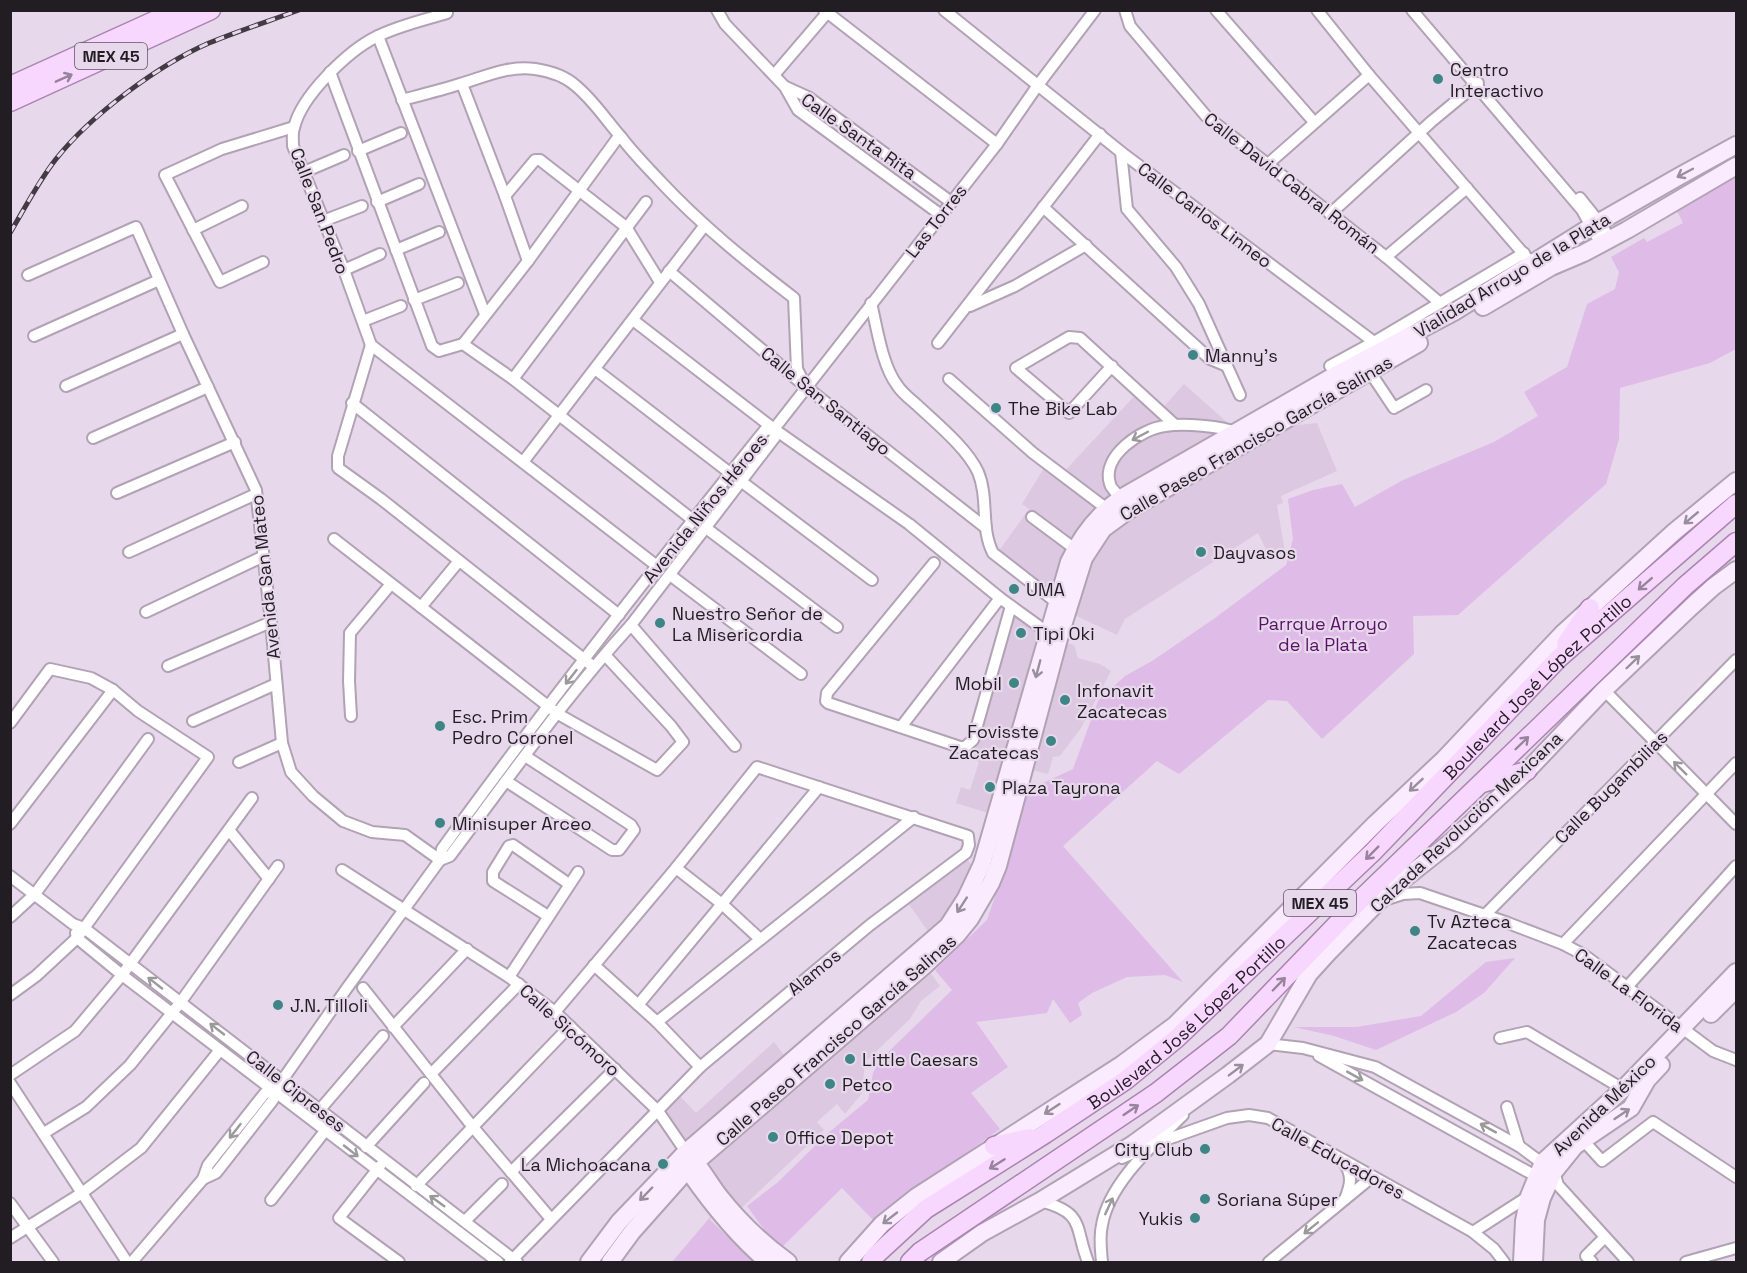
<svg xmlns="http://www.w3.org/2000/svg" width="1747" height="1273" viewBox="0 0 1747 1273" font-family="'Space Grotesk',sans-serif">
  <style>
    .built { fill: #ddc8e1 }
    .green { fill: #dfbbe7 }
    .lines { fill: none; stroke-linecap: round; stroke-linejoin: round }
    .street-casing { stroke: #b1a2b4; stroke-width: 14 }
    .secondary-casing { stroke: #b1a2b4; stroke-width: 20 }
    .primary-casing { stroke: #aa84b2; stroke-width: 21 }
    .street { stroke: #fff; stroke-width: 10 }
    .secondary { stroke: #fbebff; stroke-width: 16 }
    .primary { stroke: #f8d7ff; stroke-width: 18 }
    .rail-casing { stroke: #433b44; stroke-width: 5 }
    .rail { stroke: #e8d8ec; stroke-width: 3; stroke-dasharray: 9; stroke-linecap: butt }
    .oneway { stroke: #98839c }
    .oneway2 { stroke: #998e9c }
    .oneway3 { stroke: #9c999c }
    .poi-dot { fill: #3e8686; stroke: #e8d8ec; stroke-width: 2 }
    .labels { text-anchor: middle; dominant-baseline: central; stroke-width: 4.5; stroke-linejoin: round; paint-order: stroke }
    .shield { fill: #e8d8ec; stroke: #5d545f; stroke-width: 1.5 }
    .shield-label { font-size: 16px; font-weight: bold; fill: #221c23 }
    .poi-label { font-size: 18px; fill: #221c23; stroke: #e8d8ec; text-anchor: start }
    .street-label { font-size: 18px; fill: #221c23; stroke: #e8d8ec }
    .park-label { font-size: 18px; fill: #5a1268; stroke: #e8d8ec }
  </style>
  <rect width="100%" height="100%" fill="#e8d8ec"/>
  <polygon class="built" points="1184,384 1238,432 1317,423 1337,471 1281,496 1283,503 1277,505 1285,552 1270,558 1258,533 1125,619 1117,635 1068,612 1059,641 1074,645 1078,658 1100,664 1111,671 1081,728 1060,756 1053,757 1048,774 1024,768 991,883 970,919 925,966 940,986 921,1001 910,1019 865,1062 862,1093 845,1114 837,1104 817,1122 824,1130 735,1214 683,1137 658,1111 676,1092 696,1113 774,1042 785,1056 930,934 905,899 964,854 978,875 997,816 956,803 961,787 970,790 979,762 968,758 1006,621 1011,606 1047,631 1056,602 996,555 1029,509 1022,504 1047,463 1061,475 1139,391 1161,410"/>
  <g class="green">
    <polygon points="1736,177 1736,349 1710,363 1620,388 1619,439 1606,484 1458,615 1413,616 1414,654 1322,739 1287,701 1268,700 1179,774 1157,761 1063,846 1183,982 1165,975 1127,977 1092,993 1078,1003 1082,1015 1070,1023 1053,999 1047,1013 976,1022 1008,1067 971,1093 1000,1129 873,1220 842,1188 779,1250 747,1206 777,1183 827,1134 868,1100 873,1073 880,1060 952,990 935,970 987,920 1008,858 1028,790 1073,769 1098,701 1125,676 1152,661 1215,618 1286,565 1293,539 1288,499 1313,490 1342,484 1355,507 1403,480 1494,442 1538,416 1524,392 1567,367 1587,304 1615,289 1619,272 1611,257 1644,238 1647,242 1683,223 1677,211"/>
    <polygon points="1515,958 1484,993 1456,1012 1376,1050 1334,1036 1294,1027 1357,1027 1421,1016 1486,962"/>
    <polygon points="712,1215 710,1220 755,1262 672,1262"/>
  </g>
  <g class="lines">
    <defs>
      <g id="street">
        <polyline points="717,10 725,24 785,87 798,110 941,215"/>
        <polyline points="824,10 997,144"/>
        <polyline points="944,10 1121,152 1374,342"/>
        <polyline points="1125,10 1130,26 1206,116 1386,257 1440,303"/>
        <polyline points="1216,10 1314,122"/>
        <polyline points="1317,10 1369,75 1534,266"/>
        <polyline points="1412,10 1582,210 1601,244"/>
        <polyline points="378,36 485,314"/>
        <polyline points="330,72 432,346 439,351 463,344"/>
        <polyline points="774,75 827,13"/>
        <polyline points="462,84 505,196 528,261"/>
        <polyline points="786,87 808,97 951,202"/>
        <path d="M402 100C421 95 441 90 460 84 484 77 509 65 535 69 549 71 565 76 576 86 594 101 606 120 621 137 633 153 647 167 660 181 701 225 747 262 794 298L797 369 806 387"/>
        <polyline points="358,151 401,133"/>
        <polyline points="1121,152 1127,209 1176,267 1199,304 1240,395"/>
        <polyline points="1268,164 1369,75"/>
        <polyline points="304,172 344,155"/>
        <polyline points="505,196 535,160 540,160 626,227 660,282"/>
        <polyline points="1580,198 1600,223 1610,239"/>
        <polyline points="377,202 419,184"/>
        <polyline points="1043,207 1210,359 1227,366"/>
        <polyline points="1330,214 1432,121 1478,83"/>
        <polyline points="323,221 362,206"/>
        <polyline points="193,230 242,206"/>
        <polyline points="396,250 439,232"/>
        <polyline points="1386,257 1467,188"/>
        <polyline points="263,262 220,282 165,175 222,149 294,127"/>
        <polyline points="344,270 380,254"/>
        <polyline points="669,271 806,387 986,528"/>
        <polyline points="28,275 136,227 183,334 256,490 271,622 282,743 291,772 313,796 343,821 372,832 405,835 440,860"/>
        <polyline points="414,300 458,283"/>
        <path d="M871 303C877 328 882 365 897 385 902 393 910 399 917 405 936 423 967 448 978 472 989 498 980 528 993 553L1056 602"/>
        <polyline points="970,306 1015,286 1086,245"/>
        <polyline points="633,320 774,429 909,524 1000,598 1047,632 1053,633"/>
        <polyline points="363,321 401,306"/>
        <polyline points="34,336 159,280"/>
        <polyline points="938,343 1100,134"/>
        <polyline points="463,344 513,379 693,520"/>
        <polyline points="463,344 528,261 619,136"/>
        <polyline points="371,345 338,456 338,468 381,499 590,664"/>
        <path d="M371 345 344 270 293 146C293 140 292 133 294 128 301 96 348 51 376 37 397 26 424 20 447 13"/>
        <polyline points="371,345 657,566"/>
        <polyline points="1112,366 1069,413 1016,368 1069,337 1080,338 1175,425"/>
        <polyline points="595,369 730,473"/>
        <polyline points="1370,372 1394,408 1426,390"/>
        <polyline points="1337,374 1330,366 1374,342 1524,253"/>
        <polyline points="513,379 646,202"/>
        <polyline points="949,379 1033,453 1107,509"/>
        <polyline points="66,386 183,334"/>
        <polyline points="352,403 619,615"/>
        <polyline points="774,429 997,144 1038,85 1095,10"/>
        <polyline points="93,438 208,387"/>
        <polyline points="523,462 705,225"/>
        <polyline points="742,482 872,580"/>
        <polyline points="117,493 235,442"/>
        <path d="M1121 498C1118 494 1111 489 1110 484 1101 456 1141 429 1165 426 1183 423 1222 426 1238 433"/>
        <polyline points="1032,517 1075,549"/>
        <polyline points="706,528 837,627"/>
        <polyline points="334,539 558,714 657,770 683,742 671,726 605,655"/>
        <polyline points="129,552 256,494"/>
        <polyline points="934,563 827,693 826,701 828,703 960,747 965,747 973,740 1011,606"/>
        <polyline points="670,575 801,674"/>
        <polyline points="421,607 459,561"/>
        <polyline points="146,612 264,556"/>
        <polyline points="631,625 735,746"/>
        <polyline points="168,666 271,622"/>
        <polyline points="1604,690 1736,824"/>
        <polyline points="351,716 349,681 350,633 391,584"/>
        <polyline points="193,721 276,684"/>
        <polyline points="10,723 50,669 91,678 113,690 138,711 208,757 77,938 36,976 10,995"/>
        <polyline points="901,727 1000,598"/>
        <polyline points="239,762 282,743"/>
        <polyline points="506,781 612,850 619,850 634,830 631,825 525,756"/>
        <polyline points="10,824 113,690"/>
        <polyline points="229,830 269,879"/>
        <path d="M440 860 450 856C509 778 565 697 631 625L775 437 774 429"/>
        <polyline points="676,868 722,904 760,939"/>
        <polyline points="342,870 509,977 555,1012 658,1111 686,1152"/>
        <polyline points="10,876 73,924 84,928 517,1262"/>
        <polyline points="1384,900 1403,894 1420,893 1508,923 1563,944 1584,955 1713,1051 1736,1060"/>
        <polyline points="1485,915 1736,660"/>
        <polyline points="548,916 493,881 493,872 509,846 513,845 569,884"/>
        <polyline points="10,917 35,894 148,739"/>
        <polyline points="76,933 77,938 122,975 498,1262"/>
        <polyline points="1563,944 1736,763"/>
        <polyline points="594,965 657,1022 700,1067"/>
        <polyline points="509,977 578,872"/>
        <polyline points="1627,987 1736,866"/>
        <polyline points="363,988 472,1126 551,1219"/>
        <polyline points="638,1005 819,787"/>
        <polyline points="657,1022 914,817"/>
        <polyline points="393,1027 467,949"/>
        <polyline points="1500,1038 1527,1032 1623,1089"/>
        <polyline points="1268,1044 1303,1048 1375,1067 1519,1146 1554,1172 1558,1185 1628,1262"/>
        <polyline points="1319,1056 1541,1179"/>
        <polyline points="431,1074 519,984"/>
        <polyline points="10,1075 75,1031 122,975 252,798"/>
        <polyline points="10,1083 127,1262"/>
        <polyline points="1507,1107 1519,1146"/>
        <polyline points="317,1113 383,1036"/>
        <polyline points="44,1133 86,1107 130,1065 180,1003 278,866"/>
        <polyline points="1581,1138 1602,1161 1653,1122 1736,1177"/>
        <polyline points="366,1147 424,1083"/>
        <polyline points="1122,1158 1154,1144 1227,1118 1249,1115 1268,1118 1473,1232 1494,1249 1504,1262"/>
        <path d="M1343 1161C1353 1175 1351 1184 1345 1199"/>
        <polyline points="380,1166 339,1218 399,1262"/>
        <polyline points="511,1172 615,1069"/>
        <path d="M203 1179 216 1173 273 1100 274 1092 347 988 440 860 442 849C545 706 654 568 765 430L774 429"/>
        <polyline points="416,1186 570,1026"/>
        <polyline points="271,1200 325,1131"/>
        <path d="M1040 1201C1086 1213 1074 1227 1088 1262"/>
        <polyline points="10,1203 53,1262"/>
        <polyline points="465,1221 502,1184"/>
        <polyline points="1473,1232 1529,1196"/>
        <polyline points="10,1238 82,1193 141,1148 220,1050"/>
        <polyline points="132,1262 203,1179 208,1165 265,1093 274,1092"/>
        <polyline points="510,1262 700,1067 870,925 966,853 969,845 968,836 757,767 676,868 555,1012"/>
        <path d="M1102 1262C1101 1250 1099 1238 1102 1225 1109 1183 1154 1144 1183 1115"/>
        <polyline points="1269,1262 1372,1177"/>
        <polyline points="1592,1262 1586,1256 1604,1238"/>
        <polyline points="1686,1262 1736,1248"/>
      </g>
      <g id="secondary">
        <polyline points="1483,307 1551,267 1584,253 1627,230 1736,166"/>
        <polyline points="1711,1014 1736,989"/>
        <path d="M689 1155C701 1167 709 1183 720 1197 739 1221 763 1244 788 1262"/>
        <path d="M690 1173C713 1206 737 1236 768 1262"/>
        <path d="M589 1262 619 1222 686 1152 948 926 966 898 982 864 1069 562C1081 536 1098 514 1121 498L1337 374 1454 312 1587 229 1678 177 1736 145"/>
        <polyline points="610,1262 632,1232 688,1169 924,966 957,935 970,919 991,883 998,866 1060,635 1084,558 1103,529 1129,510 1419,343"/>
        <polyline points="848,1262 882,1224 916,1197 1121,1065 1175,1025 1375,824 1444,759 1562,634 1674,532 1736,481"/>
        <polyline points="941,1262 982,1233 1040,1201 1133,1144 1228,1075 1268,1044 1309,974 1328,953 1389,891 1452,841 1527,771 1604,690 1691,607 1713,587 1736,570"/>
        <polyline points="1522,1262 1524,1221 1529,1196 1543,1162 1623,1089 1736,972"/>
        <polyline points="1534,1262 1536,1220 1542,1198 1554,1172 1575,1146 1631,1108 1647,1080 1661,1065"/>
      </g>
      <g id="primary">
        <polyline points="10,86 178,10"/>
        <polyline points="10,102 211,10"/>
        <polyline points="1566,644 1590,608"/>
        <polyline points="1482,783 1527,771"/>
        <polyline points="994,1146 1029,1138"/>
        <path id="s1" d="M871 1262 876 1255 926 1209 1045 1134 1126 1080 1176 1039 1373 852 1559 658 1736 504"/>
        <polyline points="910,1262 920,1252 1156,1093 1229,1036 1364,896 1685,586 1736,542"/>
      </g>
    </defs>
    <use href="#street" class="street-casing"/>
    <use href="#secondary" class="secondary-casing"/>
    <use href="#primary" class="primary-casing"/>
    <use href="#street" class="street"/>
    <use href="#secondary" class="secondary"/>
    <use href="#primary" class="primary"/>
    <defs>
      <path id="rail" d="M10 233C25 208 38 182 56 159 90 116 158 65 209 43 238 31 269 21 299 10"/>
    </defs>
    <use href="#rail" class="rail-casing"/>
    <use href="#rail" class="rail"/>
  </g>
  <defs><path id="oneway-shaft" d="M-6 0H5M1.5-3L5.5 0L1.5 3" fill="none" stroke-width="1.6" stroke-linecap="round" stroke-linejoin="round" transform="scale(1.5)"/></defs>
  <g class="oneway">
    <use href="#oneway-shaft" transform="translate(64 78) rotate(-24)"/>
    <use href="#oneway-shaft" transform="translate(1645 584) rotate(139)"/>
    <use href="#oneway-shaft" transform="translate(1522 743) rotate(-44)"/>
    <use href="#oneway-shaft" transform="translate(1372 853) rotate(135)"/>
    <use href="#oneway-shaft" transform="translate(1279 984) rotate(-46)"/>
    <use href="#oneway-shaft" transform="translate(1131 1110) rotate(-34)"/>
    <use href="#oneway-shaft" transform="translate(997 1164) rotate(148)"/>
  </g>
  <g class="oneway2">
    <use href="#oneway-shaft" transform="translate(1685 173) rotate(152)"/>
    <use href="#oneway-shaft" transform="translate(1691 518) rotate(140)"/>
    <use href="#oneway-shaft" transform="translate(1633 662) rotate(-44)"/>
    <use href="#oneway-shaft" transform="translate(1038 669) rotate(105)"/>
    <use href="#oneway-shaft" transform="translate(1416 785) rotate(137)"/>
    <use href="#oneway-shaft" transform="translate(962 905) rotate(123)"/>
    <use href="#oneway-shaft" transform="translate(1236 1070) rotate(-37)"/>
    <use href="#oneway-shaft" transform="translate(1052 1109) rotate(147)"/>
    <use href="#oneway-shaft" transform="translate(1622 1114) rotate(-34)"/>
    <use href="#oneway-shaft" transform="translate(646 1194) rotate(134)"/>
    <use href="#oneway-shaft" transform="translate(890 1218) rotate(142)"/>
  </g>
  <g class="oneway3">
    <use href="#oneway-shaft" transform="translate(1140 436) rotate(152)"/>
    <use href="#oneway-shaft" transform="translate(571 677) rotate(128)"/>
    <use href="#oneway-shaft" transform="translate(1680 768) rotate(-135)"/>
    <use href="#oneway-shaft" transform="translate(155 983) rotate(-142)"/>
    <use href="#oneway-shaft" transform="translate(217 1029) rotate(-142)"/>
    <use href="#oneway-shaft" transform="translate(1355 1076) rotate(29)"/>
    <use href="#oneway-shaft" transform="translate(1488 1128) rotate(-151)"/>
    <use href="#oneway-shaft" transform="translate(235 1131) rotate(128)"/>
    <use href="#oneway-shaft" transform="translate(351 1151) rotate(38)"/>
    <use href="#oneway-shaft" transform="translate(437 1201) rotate(-144)"/>
    <use href="#oneway-shaft" transform="translate(1109 1206) rotate(-65)"/>
    <use href="#oneway-shaft" transform="translate(1311 1228) rotate(141)"/>
  </g>
  <g class="poi-dot">
    <circle cx="1438" cy="79" r="6"/>
    <circle cx="1193" cy="355" r="6"/>
    <circle cx="996" cy="408" r="6"/>
    <circle cx="1201" cy="552" r="6"/>
    <circle cx="1014" cy="589" r="6"/>
    <circle cx="660" cy="623" r="6"/>
    <circle cx="1021" cy="633" r="6"/>
    <circle cx="1014" cy="683" r="6"/>
    <circle cx="1065" cy="700" r="6"/>
    <circle cx="440" cy="726" r="6"/>
    <circle cx="1051" cy="741" r="6"/>
    <circle cx="990" cy="787" r="6"/>
    <circle cx="440" cy="823" r="6"/>
    <circle cx="1415" cy="931" r="6"/>
    <circle cx="278" cy="1005" r="6"/>
    <circle cx="850" cy="1059" r="6"/>
    <circle cx="830" cy="1084" r="6"/>
    <circle cx="773" cy="1137" r="6"/>
    <circle cx="1205" cy="1149" r="6"/>
    <circle cx="663" cy="1164" r="6"/>
    <circle cx="1205" cy="1199" r="6"/>
    <circle cx="1195" cy="1218" r="6"/>
  </g>
  <g class="labels">
    <g class="shield">
      <rect x="75" y="43" width="72" height="26" rx="4.5"/>
      <rect x="1284" y="890" width="72" height="26" rx="4.5"/>
    </g>
    <g class="shield-label">
      <text x="111" y="56">MEX 45</text>
      <text x="1320" y="903">MEX 45</text>
    </g>
    <g class="poi-label">
      <text x="1450" y="69">Centro<tspan x="1450" dy="21">Interactivo</tspan></text>
      <text x="1205" y="355">Manny's</text>
      <text x="1008" y="408">The Bike Lab</text>
      <text x="1213" y="552">Dayvasos</text>
      <text x="1026" y="589">UMA</text>
      <text x="672" y="613">Nuestro Señor de<tspan x="672" dy="21">La Misericordia</tspan></text>
      <text x="1033" y="633">Tipi Oki</text>
      <text x="1002" y="683" text-anchor="end">Mobil</text>
      <text x="1077" y="690">Infonavit<tspan x="1077" dy="21">Zacatecas</tspan></text>
      <text x="452" y="716">Esc. Prim<tspan x="452" dy="21">Pedro Coronel</tspan></text>
      <text x="1039" y="731" text-anchor="end">Fovisste<tspan x="1039" dy="21">Zacatecas</tspan></text>
      <text x="1002" y="787">Plaza Tayrona</text>
      <text x="452" y="823">Minisuper Arceo</text>
      <text x="1427" y="921">Tv Azteca<tspan x="1427" dy="21">Zacatecas</tspan></text>
      <text x="290" y="1005">J.N. Tilloli</text>
      <text x="862" y="1059">Little Caesars</text>
      <text x="842" y="1084">Petco</text>
      <text x="785" y="1137">Office Depot</text>
      <text x="1193" y="1149" text-anchor="end">City Club</text>
      <text x="651" y="1164" text-anchor="end">La Michoacana</text>
      <text x="1217" y="1199">Soriana Súper</text>
      <text x="1183" y="1218" text-anchor="end">Yukis</text>
    </g>
    <g class="street-label">
      <text transform="translate(859 136) rotate(35)">Calle Santa Rita</text>
      <text transform="translate(1292 183) rotate(38)">Calle David Cabral Román</text>
      <text transform="translate(320 211) rotate(69)">Calle San Pedro</text>
      <text transform="translate(1205 215) rotate(37)">Calle Carlos Linneo</text>
      <text transform="translate(936 221) rotate(-52)">Las Torres</text>
      <text transform="translate(1512 275) rotate(-31)">Vialidad Arroyo de la Plata</text>
      <text transform="translate(826 401) rotate(39)">Calle San Santiago</text>
      <text transform="translate(1256 438) rotate(-30)">Calle Paseo Francisco García Salinas</text>
      <text transform="translate(705 508) rotate(-51)">Avenida Niños Héroes</text>
      <text transform="translate(265 577) rotate(-96)">Avenida San Mateo</text>
      <text stroke="none"><textPath href="#s1" startOffset="884">Boulevard José López Portillo</textPath></text>
      <text transform="translate(1611 787) rotate(-45)">Calle Bugambilias</text>
      <text transform="translate(1466 822) rotate(-43)">Calzada Revolución Mexicana</text>
      <text transform="translate(814 972) rotate(-39)">Alamos</text>
      <text transform="translate(1629 990) rotate(36)">Calle La Florida</text>
      <text stroke="none"><textPath href="#s1" startOffset="398">Boulevard José López Portillo</textPath></text>
      <text transform="translate(570 1030) rotate(42)">Calle Sicómoro</text>
      <text transform="translate(836 1040) rotate(-41)">Calle Paseo Francisco García Salinas</text>
      <text transform="translate(296 1091) rotate(38)">Calle Cipreses</text>
      <text transform="translate(1604 1105) rotate(-44)">Avenida México</text>
      <text transform="translate(1338 1158) rotate(29)">Calle Educadores</text>
    </g>
    <g class="park-label">
      <text x="1323" y="623">Parrque Arroyo<tspan x="1323" dy="21">de la Plata</tspan></text>
    </g>
  </g>
  <rect width="1747" height="1273" fill="none" stroke="#221c23" stroke-width="24"/>
</svg>
